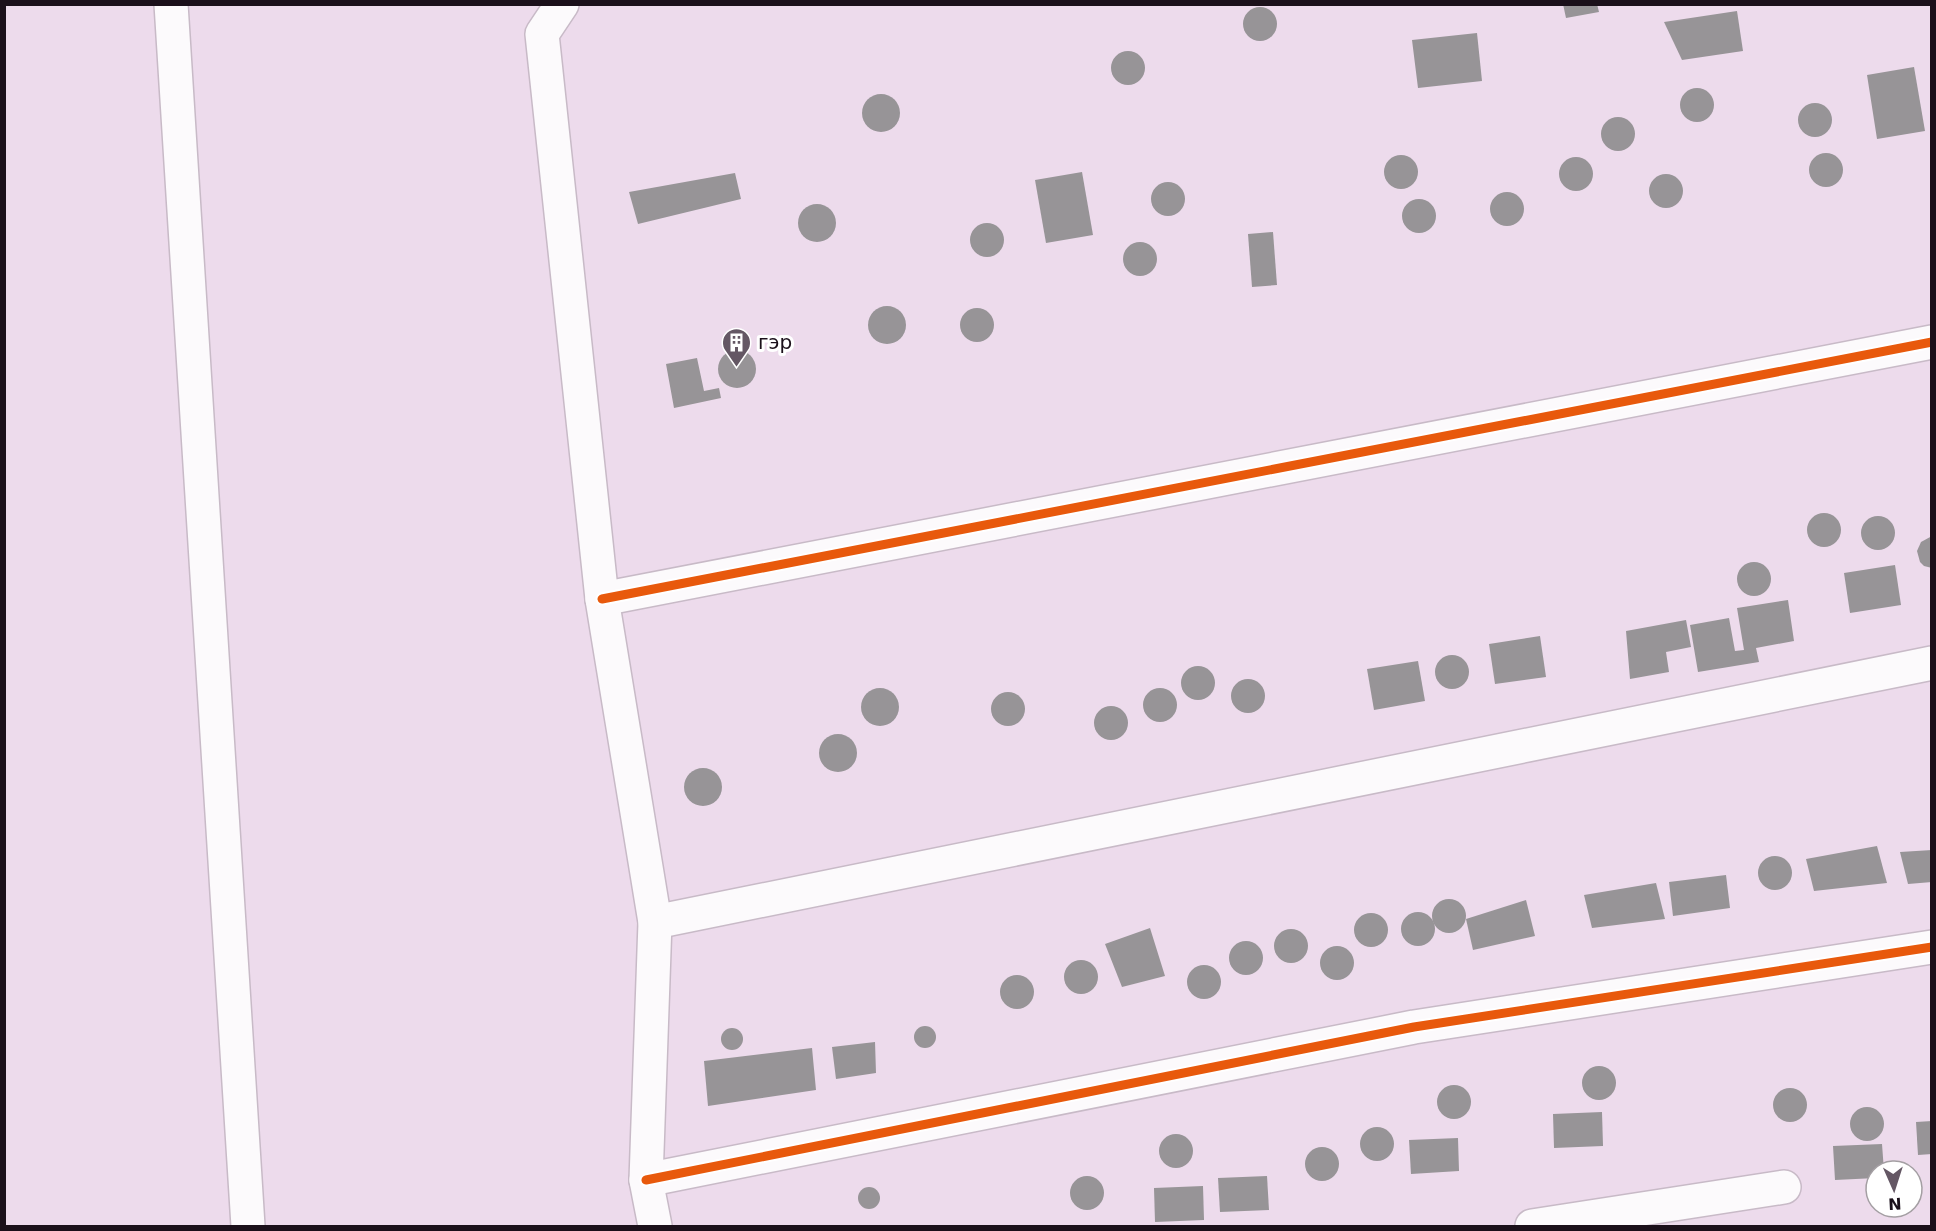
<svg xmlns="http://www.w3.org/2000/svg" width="1936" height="1231" viewBox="0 0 1936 1231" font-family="'DejaVu Sans',sans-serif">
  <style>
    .building { fill: #979497 }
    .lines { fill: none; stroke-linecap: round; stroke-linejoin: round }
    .minor-casing { stroke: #c8bac7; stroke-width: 36 }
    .minor { stroke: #fcfafc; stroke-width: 33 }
    .cycleway-casing { stroke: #fff; stroke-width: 13 }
    .cycleway { stroke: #e8590c; stroke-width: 9 }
    .labels { text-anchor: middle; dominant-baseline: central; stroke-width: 6; stroke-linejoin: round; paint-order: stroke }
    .poi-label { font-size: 20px; fill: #1b101a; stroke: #fff; text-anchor: start }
  </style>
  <rect width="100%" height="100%" fill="#eddbec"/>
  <g class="building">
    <polygon points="1563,4 1597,4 1599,12 1566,18"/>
    <circle cx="1260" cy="24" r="17"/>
    <polygon points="1737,11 1743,51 1682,60 1664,22"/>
    <polygon points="1477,33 1482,81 1418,88 1412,40"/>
    <circle cx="1128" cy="68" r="17"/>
    <polygon points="1914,67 1925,131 1877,139 1867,75"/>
    <circle cx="1697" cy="105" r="17"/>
    <circle cx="881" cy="113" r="19"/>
    <circle cx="1815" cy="120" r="17"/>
    <circle cx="1618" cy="134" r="17"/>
    <circle cx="1826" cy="170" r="17"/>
    <circle cx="1401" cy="172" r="17"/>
    <circle cx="1576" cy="174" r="17"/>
    <polygon points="1082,172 1093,235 1046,243 1035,180"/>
    <polygon points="735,173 741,199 638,224 629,192"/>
    <circle cx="1666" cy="191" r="17"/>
    <circle cx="1168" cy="199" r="17"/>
    <circle cx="1507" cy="209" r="17"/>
    <circle cx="1419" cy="216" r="17"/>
    <circle cx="817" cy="223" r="19"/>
    <circle cx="987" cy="240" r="17"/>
    <polygon points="1273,232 1277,285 1252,287 1248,234"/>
    <circle cx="1140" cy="259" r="17"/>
    <circle cx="887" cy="325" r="19"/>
    <circle cx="977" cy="325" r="17"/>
    <circle cx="737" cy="369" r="19"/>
    <polygon points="697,358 704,391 719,388 721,398 674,408 666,364"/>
    <circle cx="1824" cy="530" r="17"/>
    <circle cx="1878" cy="533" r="17"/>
    <polygon points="1932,536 1932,568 1924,566 1920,562 1917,551 1921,542"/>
    <circle cx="1754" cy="579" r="17"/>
    <polygon points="1895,565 1901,605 1850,613 1844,573"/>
    <polygon points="1788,600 1794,641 1756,648 1759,662 1698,672 1690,625 1729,618 1735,651 1744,650 1737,608"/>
    <polygon points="1686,620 1691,647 1666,652 1669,672 1630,679 1626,631"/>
    <polygon points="1540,636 1546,677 1495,684 1489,644"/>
    <circle cx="1452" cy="672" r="17"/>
    <polygon points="1418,661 1425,701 1374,710 1367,669"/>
    <circle cx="1198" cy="683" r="17"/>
    <circle cx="1248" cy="696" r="17"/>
    <circle cx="1160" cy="705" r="17"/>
    <circle cx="880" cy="707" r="19"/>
    <circle cx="1008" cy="709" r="17"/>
    <circle cx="1111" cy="723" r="17"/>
    <circle cx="838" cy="753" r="19"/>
    <circle cx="703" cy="787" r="19"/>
    <polygon points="1877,846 1887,883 1814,891 1806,859"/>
    <polygon points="1932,850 1932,882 1908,884 1900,852"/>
    <circle cx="1775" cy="873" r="17"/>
    <polygon points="1726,875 1730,908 1673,916 1669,882"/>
    <polygon points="1656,883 1665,919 1592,928 1584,895"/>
    <circle cx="1449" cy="916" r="17"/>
    <polygon points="1526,900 1535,936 1473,950 1466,919"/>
    <circle cx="1418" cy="929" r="17"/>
    <circle cx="1371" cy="930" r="17"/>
    <polygon points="1150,928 1165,976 1122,987 1105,944"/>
    <circle cx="1291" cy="946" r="17"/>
    <circle cx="1246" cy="958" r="17"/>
    <circle cx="1337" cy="963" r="17"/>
    <circle cx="1081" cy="977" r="17"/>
    <circle cx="1204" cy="982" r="17"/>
    <circle cx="1017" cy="992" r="17"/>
    <circle cx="925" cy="1037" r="11"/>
    <circle cx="732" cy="1039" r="11"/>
    <polygon points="875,1042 876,1073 836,1079 832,1047"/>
    <polygon points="812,1048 816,1090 708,1106 704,1061"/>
    <circle cx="1599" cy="1083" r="17"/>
    <circle cx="1454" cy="1102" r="17"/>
    <circle cx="1790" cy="1105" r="17"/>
    <circle cx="1867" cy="1124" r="17"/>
    <polygon points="1602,1112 1603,1146 1554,1148 1553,1114"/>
    <polygon points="1932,1121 1932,1154 1918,1155 1916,1122"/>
    <circle cx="1377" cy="1144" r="17"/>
    <circle cx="1176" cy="1151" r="17"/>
    <polygon points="1458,1138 1459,1171 1411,1174 1409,1140"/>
    <polygon points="1882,1144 1884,1171 1876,1171 1876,1178 1835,1180 1833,1146"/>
    <circle cx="1322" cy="1164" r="17"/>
    <polygon points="1267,1176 1269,1210 1220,1212 1218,1178"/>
    <circle cx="1087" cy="1193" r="17"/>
    <polygon points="1203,1186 1204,1220 1155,1222 1154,1188"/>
    <circle cx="869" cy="1198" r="11"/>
  </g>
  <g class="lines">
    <defs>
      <g id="minor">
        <polyline points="171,4 248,1226"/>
        <polyline points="562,4 542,34 602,599 655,922 646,1180 655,1226"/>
        <polyline points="602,599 1932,342"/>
        <polyline points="655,922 1932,663"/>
        <polyline points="646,1180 1414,1027 1932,947"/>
        <polyline points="1532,1226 1784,1187"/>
      </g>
    </defs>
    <use href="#minor" class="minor-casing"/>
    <use href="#minor" class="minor"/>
    <defs>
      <g id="cycleway">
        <polyline points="602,599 1932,342"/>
        <polyline points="646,1180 1414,1027 1932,947"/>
      </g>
    </defs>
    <use href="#cycleway" class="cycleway-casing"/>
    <use href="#cycleway" class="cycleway"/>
  </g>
  <defs>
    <symbol id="building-pin" viewBox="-11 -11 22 30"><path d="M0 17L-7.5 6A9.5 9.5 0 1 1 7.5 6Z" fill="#645764" stroke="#fff"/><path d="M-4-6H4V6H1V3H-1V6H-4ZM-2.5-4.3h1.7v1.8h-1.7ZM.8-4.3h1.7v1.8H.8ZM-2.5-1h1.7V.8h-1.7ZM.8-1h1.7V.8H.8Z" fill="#fff"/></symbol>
  </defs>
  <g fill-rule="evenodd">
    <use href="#building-pin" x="720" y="326" width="33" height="45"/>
  </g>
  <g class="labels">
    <g class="poi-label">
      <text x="758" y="342">гэр</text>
    </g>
  </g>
  <rect width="1936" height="1231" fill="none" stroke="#1b101a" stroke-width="12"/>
  <g transform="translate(1894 1189) rotate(177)"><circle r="28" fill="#ffffff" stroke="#a49fa3" stroke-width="1.5"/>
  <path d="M0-4.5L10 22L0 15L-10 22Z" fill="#645764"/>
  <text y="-9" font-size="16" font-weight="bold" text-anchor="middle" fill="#1b101a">N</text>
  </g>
</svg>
